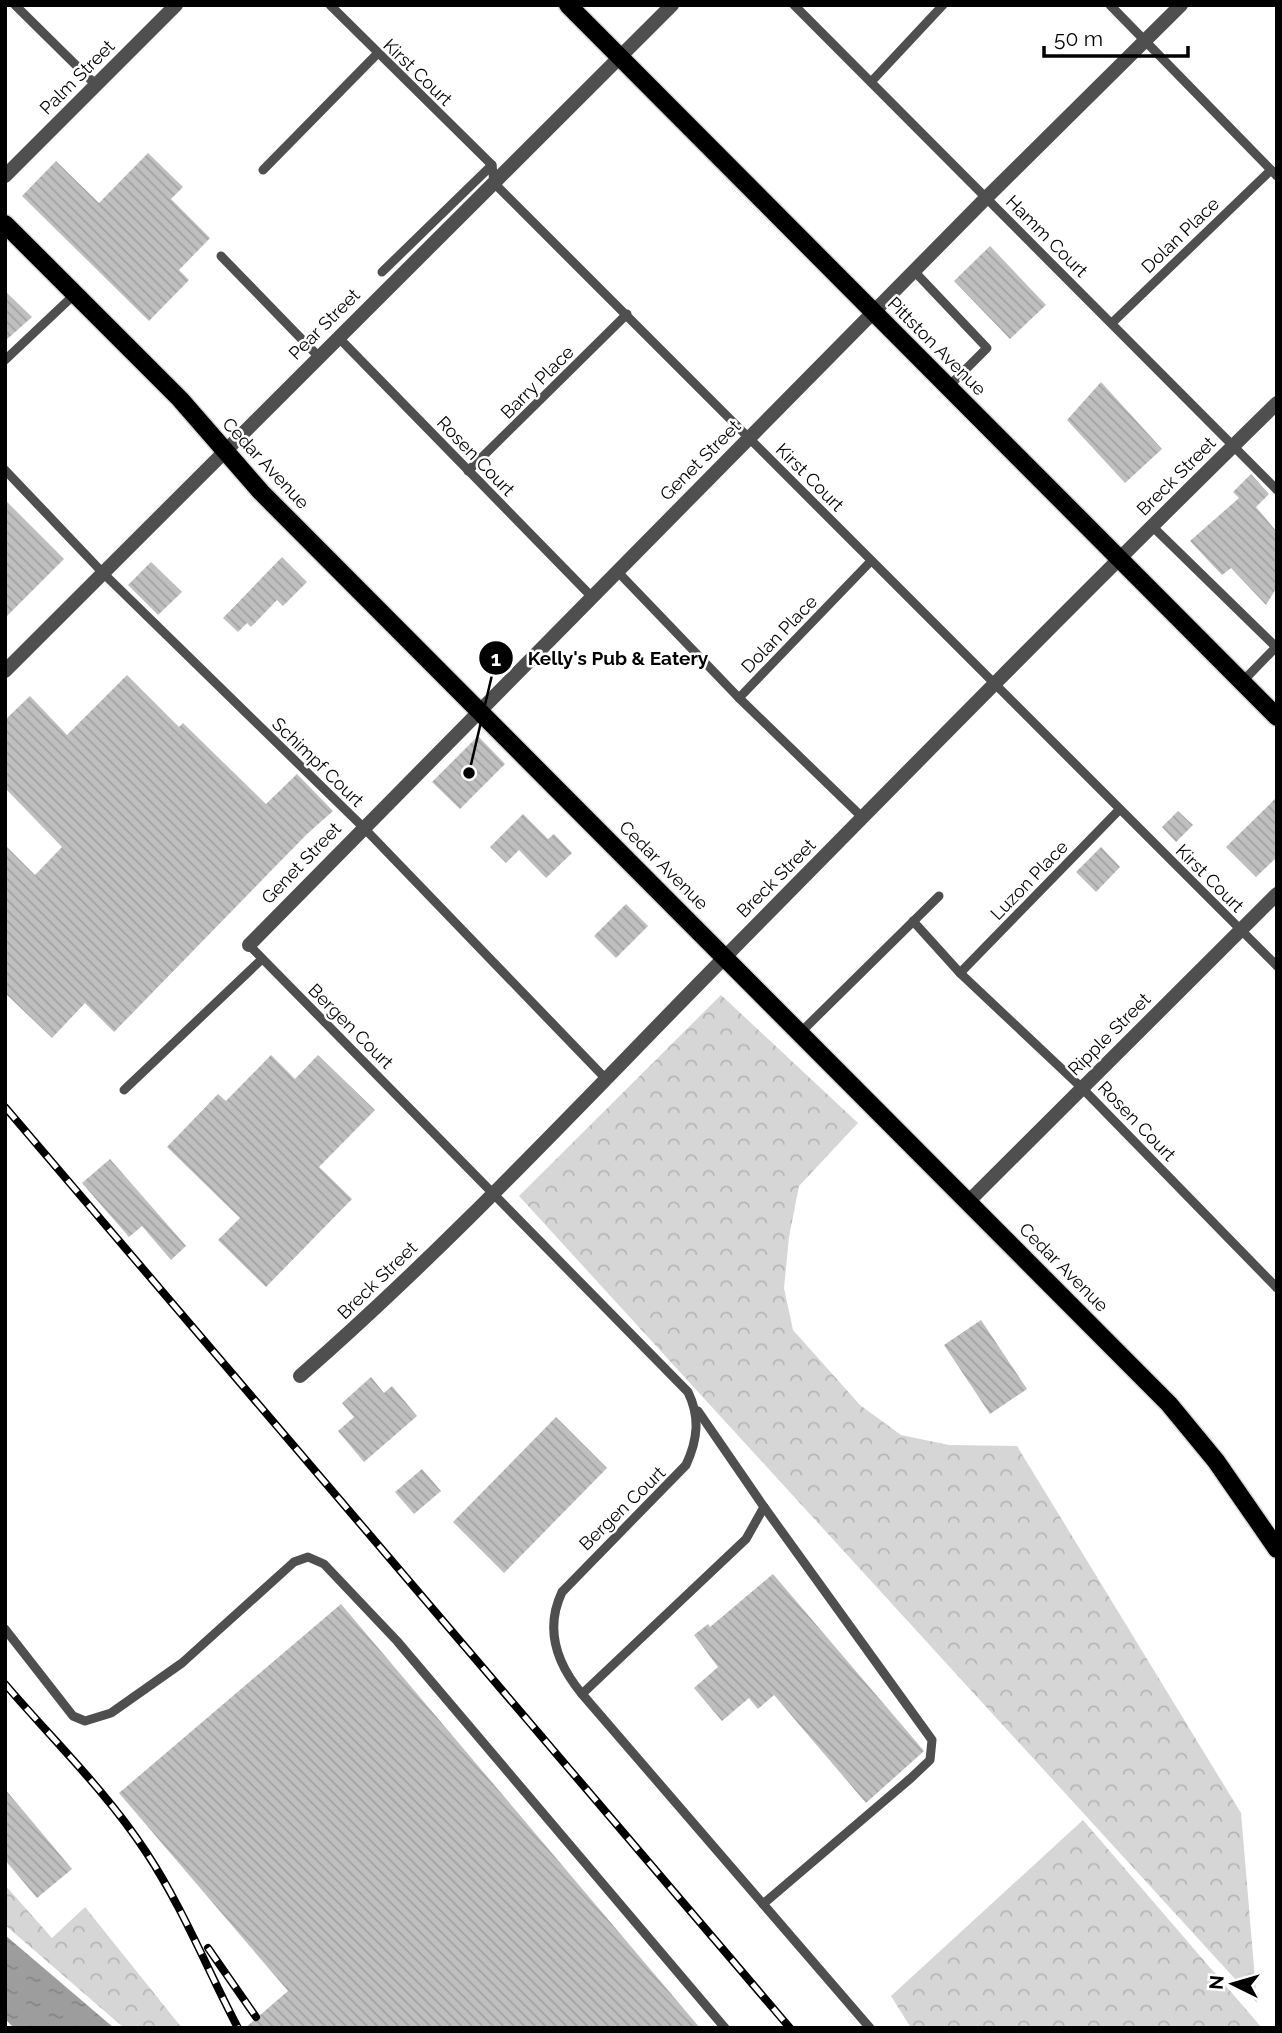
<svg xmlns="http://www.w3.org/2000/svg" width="1282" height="2033" viewBox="0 0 1282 2033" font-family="Raleway,sans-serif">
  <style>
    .forest { fill: url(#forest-crowns) }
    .water { fill: url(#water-ripples) }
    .building { fill: url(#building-back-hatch) }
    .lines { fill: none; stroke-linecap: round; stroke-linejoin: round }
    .primary-casing { stroke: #dbdbdb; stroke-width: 21 }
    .service { stroke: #4f4f4f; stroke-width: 9 }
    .minor { stroke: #4f4f4f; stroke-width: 14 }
    .primary { stroke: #000; stroke-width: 18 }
    .rail-casing { stroke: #000; stroke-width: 8 }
    .rail { stroke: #fff; stroke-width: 5; stroke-dasharray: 16; stroke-linecap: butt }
    .labels { text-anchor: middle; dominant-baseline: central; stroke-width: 5; stroke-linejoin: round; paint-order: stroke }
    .street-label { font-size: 18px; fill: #000; stroke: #fff }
    .leader { fill: none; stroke: #000; stroke-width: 2.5 }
    .callout-dot { fill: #000; stroke: #fff; stroke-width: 2.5 }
    .mark-label { font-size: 21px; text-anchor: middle; font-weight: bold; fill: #fff }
    .callout-label { font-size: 19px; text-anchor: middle; font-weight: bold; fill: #000; stroke: #fff; stroke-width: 5; stroke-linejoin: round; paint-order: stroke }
  </style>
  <defs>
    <pattern id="forest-crowns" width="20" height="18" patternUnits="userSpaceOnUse" patternTransform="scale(1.75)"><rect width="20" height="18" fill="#d6d6d6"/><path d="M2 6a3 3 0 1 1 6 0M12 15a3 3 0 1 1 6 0" fill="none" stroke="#b6b6b6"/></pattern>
    <pattern id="water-ripples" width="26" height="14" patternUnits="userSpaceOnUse" patternTransform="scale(1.75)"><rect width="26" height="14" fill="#9d9d9d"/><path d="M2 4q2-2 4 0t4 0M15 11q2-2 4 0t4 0" fill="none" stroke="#858585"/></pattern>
    <pattern id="building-back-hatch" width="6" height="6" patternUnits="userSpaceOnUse" patternTransform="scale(1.75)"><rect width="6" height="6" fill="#bfbfbf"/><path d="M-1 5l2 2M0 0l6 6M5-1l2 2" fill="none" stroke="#a2a2a2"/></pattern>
  </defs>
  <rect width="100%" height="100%" fill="#fff"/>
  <g class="forest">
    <polygon points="721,995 858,1123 799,1186 789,1237 784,1288 793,1330 860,1405 901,1435 949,1445 1017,1446 1241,1813 1257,2003 519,1196"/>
    <polygon points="1083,1820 1262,2028 911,2028 891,1996"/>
    <polygon points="5,1885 52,1938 85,1907 182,2028 124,2028 5,1925"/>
  </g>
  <polygon class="water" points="5,1935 114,2028 14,2028 5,2019"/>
  <g class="building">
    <polygon points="148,153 183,187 171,199 210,238 179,270 189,280 149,321 22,196 56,161 99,203"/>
    <polygon points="990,246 1046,305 1010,339 954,281"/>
    <polygon points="5,291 32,317 5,341"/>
    <polygon points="1101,382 1162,449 1125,483 1067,420"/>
    <polygon points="1251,474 1269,494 1256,507 1277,532 1277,587 1266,605 1231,568 1222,575 1190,541 1239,498 1233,492"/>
    <polygon points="5,500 64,559 5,618"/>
    <polygon points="282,557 307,582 283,606 277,600 251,627 247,623 238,632 223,618"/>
    <polygon points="151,562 182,592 158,615 128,585"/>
    <polygon points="127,675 179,727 183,723 266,804 297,774 333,811 307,834 114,1032 85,1003 52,1038 5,993 5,845 35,875 62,847 5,788 5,720 30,696 67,735"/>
    <polygon points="478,736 505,764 460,809 432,782"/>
    <polygon points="1277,797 1277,857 1256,877 1226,847"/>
    <polygon points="1178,811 1193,825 1176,842 1162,827"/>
    <polygon points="523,814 548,839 554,834 572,853 546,878 519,850 506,863 490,847"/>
    <polygon points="1101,847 1120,867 1096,892 1076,872"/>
    <polygon points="626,904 648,926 616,958 594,936"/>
    <polygon points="271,1055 295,1079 318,1055 375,1110 319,1167 352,1199 266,1287 218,1240 240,1218 167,1147 218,1094 226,1101"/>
    <polygon points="110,1159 186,1246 171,1260 142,1226 129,1237 82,1183"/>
    <polygon points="981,1320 1027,1389 990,1414 944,1345"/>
    <polygon points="371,1377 384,1393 392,1386 417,1416 364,1462 338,1431 354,1417 342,1403"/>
    <polygon points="556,1417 607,1468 504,1573 453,1522"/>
    <polygon points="422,1469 441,1491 414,1514 395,1492"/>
    <polygon points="773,1574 924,1751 866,1803 774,1695 758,1709 749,1698 722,1721 694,1688 718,1667 694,1635 708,1624 710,1627"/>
    <polygon points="341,1604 700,2028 245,2028 288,1991 119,1793"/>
    <polygon points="5,1789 72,1869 37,1898 5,1860"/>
  </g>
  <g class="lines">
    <defs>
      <g id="primary">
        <polyline points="568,5 1277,717"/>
        <polyline points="5,224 180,399 261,492 1169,1404 1216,1461 1277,1549"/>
      </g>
    </defs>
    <use href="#primary" class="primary-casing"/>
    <g class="service">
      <polyline points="15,5 96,85"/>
      <polyline points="330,5 492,165 494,183 1277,966"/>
      <polyline points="794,5 1277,490"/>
      <polyline points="1110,5 1277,176"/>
      <polyline points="871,82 943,5"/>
      <polyline points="263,170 377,54"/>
      <polyline points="221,256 319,357"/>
      <polyline points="914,271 987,348 948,387"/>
      <polyline points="382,272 492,165"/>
      <polyline points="1112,323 1271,170"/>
      <polyline points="338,337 592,597"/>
      <polyline points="5,360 75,294"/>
      <polyline points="5,470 103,573 363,827 606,1079"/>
      <polyline points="468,471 627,314"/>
      <polyline points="1153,527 1276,647 1242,682"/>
      <polyline points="617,571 739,698 863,818"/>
      <polyline points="739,698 871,561"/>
      <polyline points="913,921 960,973 1082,1088 1277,1288"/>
      <path d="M249 945 688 1392C700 1417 698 1439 686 1465L562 1592C544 1630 557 1664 582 1694L870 2028"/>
      <polyline points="960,973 1119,810"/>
      <polyline points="801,1032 939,896"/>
      <polyline points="124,1090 262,959"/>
      <polyline points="5,1629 73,1716 85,1721 111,1713 182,1663 294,1562 308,1557 324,1564 397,1641 725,2028"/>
      <polyline points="582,1694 746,1539 764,1507 698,1411"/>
      <polyline points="763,1904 911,1778 930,1760 932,1740 764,1507"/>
    </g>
    <g class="minor">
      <polyline points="5,176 176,5"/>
      <polyline points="5,671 672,5"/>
      <polyline points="249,945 986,198 1181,5"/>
      <polyline points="969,1201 1277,894"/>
      <path d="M300 1376C450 1245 585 1099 724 958 907 772 1090 586 1277 403"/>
    </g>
    <use href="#primary" class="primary"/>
    <defs>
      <g id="rail">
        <polyline points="5,1107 790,2028"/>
        <path d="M5 1684C52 1739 106 1791 146 1852 183 1908 207 1969 238 2028"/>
        <polyline points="208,1948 256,2017"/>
      </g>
    </defs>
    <use href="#rail" class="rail-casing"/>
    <use href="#rail" class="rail"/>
  </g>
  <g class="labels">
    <g class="street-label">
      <text transform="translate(418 72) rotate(44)">Kirst Court</text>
      <text transform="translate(77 77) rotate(-45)">Palm Street</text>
      <text transform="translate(1180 235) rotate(-44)">Dolan Place</text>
      <text transform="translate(1047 236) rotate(45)">Hamm Court</text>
      <text transform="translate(324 324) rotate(-45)">Pear Street</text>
      <text transform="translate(937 346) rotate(45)">Pittston Avenue</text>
      <text transform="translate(537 382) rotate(-45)">Barry Place</text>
      <text transform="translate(476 456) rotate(46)">Rosen Court</text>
      <text transform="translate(700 460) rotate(-45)">Genet Street</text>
      <text transform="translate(266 463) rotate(47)">Cedar Avenue</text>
      <text transform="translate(1176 476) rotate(-45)">Breck Street</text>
      <text transform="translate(810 477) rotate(45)">Kirst Court</text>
      <text transform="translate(779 634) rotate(-46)">Dolan Place</text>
      <text transform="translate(318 762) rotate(44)">Schimpf Court</text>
      <text transform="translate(301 863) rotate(-46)">Genet Street</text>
      <text transform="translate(664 865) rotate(45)">Cedar Avenue</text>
      <text transform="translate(776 878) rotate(-45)">Breck Street</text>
      <text transform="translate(1210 878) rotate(45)">Kirst Court</text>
      <text transform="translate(1029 880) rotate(-46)">Luzon Place</text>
      <text transform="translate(351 1026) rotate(45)">Bergen Court</text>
      <text transform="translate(1109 1034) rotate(-45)">Ripple Street</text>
      <text transform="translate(1137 1121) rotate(46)">Rosen Court</text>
      <text transform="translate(1064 1267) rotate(45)">Cedar Avenue</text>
      <text transform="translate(377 1280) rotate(-44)">Breck Street</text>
      <text transform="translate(622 1508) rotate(-44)">Bergen Court</text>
    </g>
  </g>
  <path class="leader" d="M469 773L496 658"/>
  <g class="callout-dot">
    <circle cx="469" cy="773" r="7"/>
    <circle cx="496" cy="658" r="18"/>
  </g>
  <g class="mark-label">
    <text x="496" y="666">1</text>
  </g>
  <g class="callout-label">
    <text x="618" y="665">Kelly's Pub &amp; Eatery</text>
  </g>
  <rect width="1282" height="2033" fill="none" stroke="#000000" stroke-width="14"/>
  <g transform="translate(1233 1984) rotate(275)" stroke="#ffffff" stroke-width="5" paint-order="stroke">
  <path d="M0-5L12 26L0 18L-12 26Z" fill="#000000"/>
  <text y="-10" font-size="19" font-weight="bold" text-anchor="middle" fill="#000000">N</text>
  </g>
  <path d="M1044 46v10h144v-10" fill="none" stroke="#000000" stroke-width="3.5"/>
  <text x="1054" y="46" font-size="21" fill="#000000" stroke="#ffffff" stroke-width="5" paint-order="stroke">50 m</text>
</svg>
